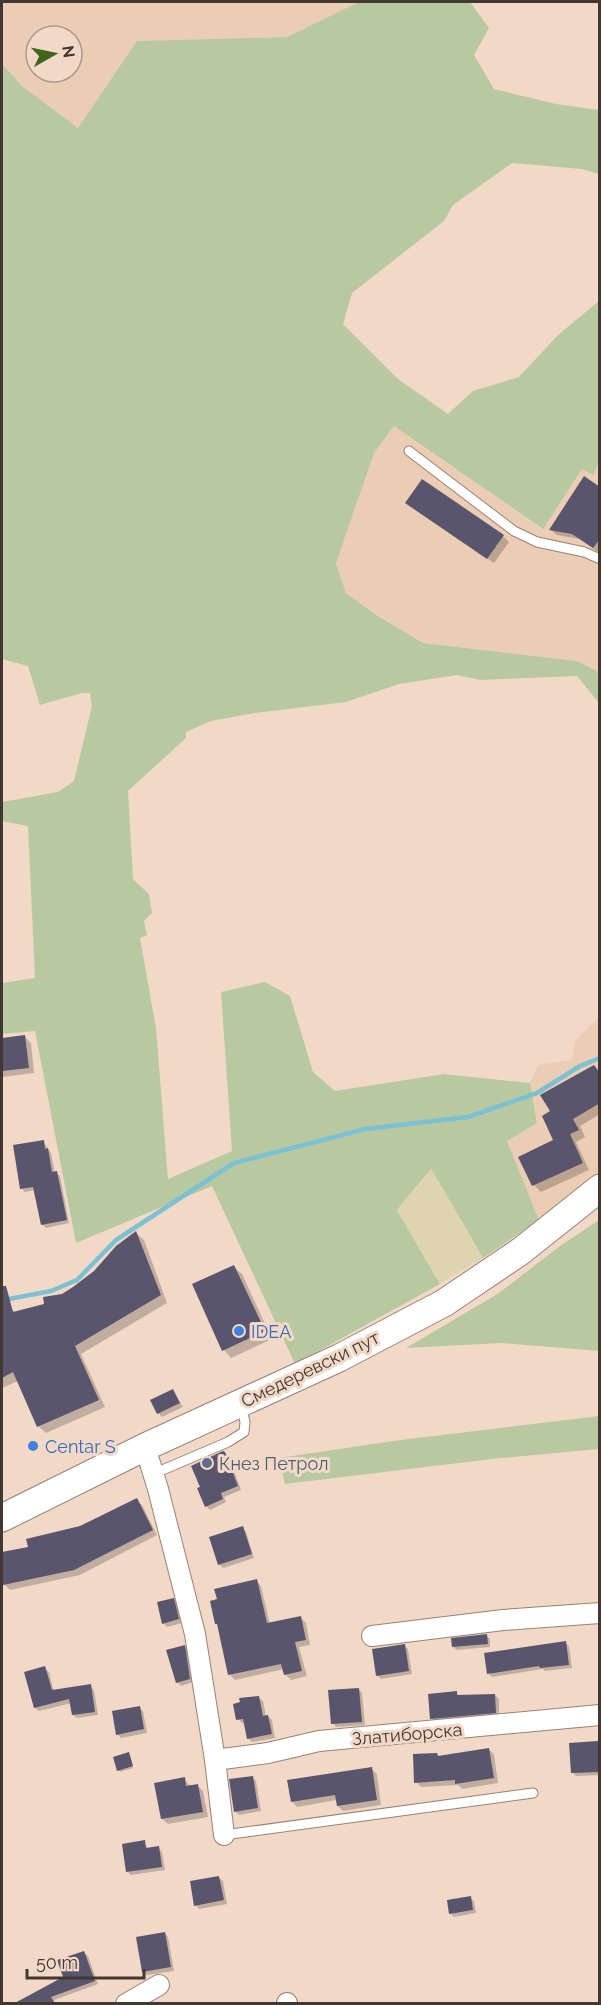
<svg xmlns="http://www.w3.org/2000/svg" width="601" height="2005" viewBox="0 0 601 2005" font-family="Raleway,sans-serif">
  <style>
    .built { fill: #ebccb5; fill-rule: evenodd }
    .green { fill: #b8c9a1 }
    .sand { fill: #ded5b0 }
    .shadow { fill: #0003 }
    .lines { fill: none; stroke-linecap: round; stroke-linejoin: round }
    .stream { stroke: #7cc1d2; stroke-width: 4.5 }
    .building { fill: #58556c }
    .lane-casing { stroke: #998272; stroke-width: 11 }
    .street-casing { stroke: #998272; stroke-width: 22 }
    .secondary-casing { stroke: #998272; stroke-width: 29 }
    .lane { stroke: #fff; stroke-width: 9 }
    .street { stroke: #fff; stroke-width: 20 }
    .secondary { stroke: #fff; stroke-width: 27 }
    .shop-dot { fill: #3f7fe0; stroke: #f2d9c7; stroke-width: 2 }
    .service-dot { fill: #5c6f8a; stroke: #f2d9c7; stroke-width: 2 }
    .labels { text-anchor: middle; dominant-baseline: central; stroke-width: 6; stroke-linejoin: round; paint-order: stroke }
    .shop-label { font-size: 18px; fill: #366cbe; stroke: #f2d9c7; text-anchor: start }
    .street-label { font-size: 18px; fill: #423831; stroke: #f2d9c7 }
    .service-label { font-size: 18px; fill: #4e5e75; stroke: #f2d9c7; text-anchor: start }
  </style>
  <rect width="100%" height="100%" fill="#f2d9c7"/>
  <g class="built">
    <path d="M2 2H359L287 37 138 41 78 128 22 86 2 64ZM36 36H72V72H36Z"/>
    <polygon points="394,426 542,529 582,469 593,475 599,463 599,681 597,671 577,661 423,643 376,615 346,593 336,563 374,453"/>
    <polygon points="599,1017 599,1175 539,1220 507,1141 537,1123 530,1083 538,1065 572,1060 575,1041"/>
  </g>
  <g class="green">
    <polygon points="359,2 470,2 489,28 474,55 494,89 556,104 599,110 599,174 582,169 512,163 453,205 444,221 352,293 343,324 398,379 448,414 473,391 519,377 558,335 599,301 599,463 593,475 582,469 543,529 394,426 374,453 336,563 346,593 376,615 423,643 577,661 597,671 599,681 599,703 577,676 480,680 457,675 399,684 346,702 255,713 211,721 186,732 186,738 128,791 133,879 149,894 152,913 144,921 147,935 140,938 156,1028 168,1179 232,1151 221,992 265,982 290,996 313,1072 335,1091 444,1074 530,1083 537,1123 507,1141 539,1220 483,1258 431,1169 397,1210 440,1284 295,1364 212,1186 76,1243 35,1031 2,1034 2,983 35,978 28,826 2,821 2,802 58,792 74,781 92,706 90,693 82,693 40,705 28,666 2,659 2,64 22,86 78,128 137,41 287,37"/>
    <polygon points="599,1220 599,1351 501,1343 406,1348 499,1293 560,1246"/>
    <polygon points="599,1416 599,1449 492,1459 285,1484 279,1458 393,1441"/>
  </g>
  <polygon class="sand" points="431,1169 483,1258 440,1284 397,1210"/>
  <g class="shadow">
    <polygon points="600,489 599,553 580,539 557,535 551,530"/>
    <polygon points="413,508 503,536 509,542 494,563"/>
    <polygon points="25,1037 31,1043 34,1073 3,1077 2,1040"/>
    <polygon points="600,1072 600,1114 580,1126 585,1137 576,1142 589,1170 541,1192 534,1185 555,1140"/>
    <polygon points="43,1141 51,1153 55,1173 60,1176 69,1223 46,1228 42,1224 35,1190 25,1192 21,1188"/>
    <polygon points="136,1233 144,1240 167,1303 81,1354 105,1407 46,1433 38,1426 18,1381 2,1388 2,1305 10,1307 16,1313 46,1305 96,1273"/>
    <polygon points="234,1267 242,1274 272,1339 231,1358 224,1350"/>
    <polygon points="173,1391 183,1407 162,1417 158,1413"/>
    <polygon points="225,1453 229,1457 241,1490 224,1497 226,1502 210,1510 206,1506 202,1487"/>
    <polygon points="136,1500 142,1505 157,1535 80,1575 10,1590 4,1584 2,1553 30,1548 81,1528"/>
    <polygon points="243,1528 246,1532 254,1558 223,1568 219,1564"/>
    <polygon points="256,1580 261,1586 270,1624 301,1618 306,1623 310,1645 299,1647 307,1676 291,1680 286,1675 284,1669 235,1680 230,1675 219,1626"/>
    <polygon points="173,1600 177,1604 182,1623 167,1627 163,1623"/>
    <polygon points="486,1636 490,1639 490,1647 457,1650 453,1647"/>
    <polygon points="565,1642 569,1646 572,1668 545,1671 543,1669 492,1677 489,1674"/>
    <polygon points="404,1646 408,1649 412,1674 381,1679 377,1675"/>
    <polygon points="184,1647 188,1650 193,1682 181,1686 177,1682"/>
    <polygon points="45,1668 49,1672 54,1692 90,1686 94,1690 98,1715 77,1718 73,1715 72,1703 39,1711 35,1708"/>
    <polygon points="358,1689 362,1693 365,1725 336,1727 333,1723"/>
    <polygon points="456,1693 460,1696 495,1695 499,1699 499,1716 435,1722 432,1718"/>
    <polygon points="259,1698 263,1701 266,1717 268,1716 272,1720 275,1738 252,1742 249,1739 246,1722 242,1723 238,1719"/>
    <polygon points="139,1707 143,1711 147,1733 121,1738 117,1734"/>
    <polygon points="597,1742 600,1745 600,1775 576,1776 573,1773"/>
    <polygon points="488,1749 494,1754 498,1783 462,1789 458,1785 421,1787 416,1782 437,1754 439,1757"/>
    <polygon points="130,1755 133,1768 120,1772 115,1758"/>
    <polygon points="372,1769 377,1774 381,1805 343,1811 338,1806 337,1800 297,1807 292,1801"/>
    <polygon points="252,1777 256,1781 261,1811 239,1815 235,1811"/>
    <polygon points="184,1779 190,1786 197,1785 203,1791 208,1817 168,1824 162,1819"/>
    <polygon points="144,1842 148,1849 158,1848 162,1852 165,1870 131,1875 128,1872"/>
    <polygon points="219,1878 223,1881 227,1904 199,1909 196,1905"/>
    <polygon points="470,1898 474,1901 476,1913 454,1917 450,1913"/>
    <polygon points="165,1933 168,1937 174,1971 147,1975 143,1972"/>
    <polygon points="84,1952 88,1956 98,1984 54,2000 56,2004 24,2004 65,1978"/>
  </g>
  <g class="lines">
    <polyline class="stream" points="2,1298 9,1299 51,1291 77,1280 116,1240 234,1163 365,1129 468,1117 537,1093 580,1066 600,1058"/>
  </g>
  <g class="building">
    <polygon points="584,476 600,487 600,539 593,548 572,534 549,530"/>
    <polygon points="422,479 504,535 487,559 405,503"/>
    <polygon points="25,1035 29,1068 2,1071 2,1038"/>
    <polygon points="594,1065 600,1073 600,1103 573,1119 579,1130 570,1134 583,1163 532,1186 518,1157 553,1140 542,1116 550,1111 540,1095"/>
    <polygon points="44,1140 45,1149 48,1148 52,1172 57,1171 67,1220 41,1225 33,1187 20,1189 13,1145"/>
    <polygon points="136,1231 161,1295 75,1346 99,1400 37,1427 13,1372 2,1378 2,1286 6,1286 13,1312 44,1304 43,1297 62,1294 73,1287 94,1271 116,1246"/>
    <polygon points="234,1265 265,1331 222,1351 192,1284"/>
    <polygon points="173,1389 180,1403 157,1414 150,1400"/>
    <polygon points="223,1451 225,1452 238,1486 221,1493 223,1499 205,1507 197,1488 200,1487 191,1466"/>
    <polygon points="137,1498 153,1530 74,1570 3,1585 2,1552 28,1547 26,1539 80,1526"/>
    <polygon points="243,1526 252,1554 218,1565 209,1537"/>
    <polygon points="257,1579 267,1623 301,1616 306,1640 295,1642 302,1671 284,1675 281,1664 228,1675 217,1624 215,1624 210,1601 217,1599 214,1589"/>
    <polygon points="174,1598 179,1619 162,1624 157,1602"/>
    <polygon points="487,1634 488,1644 452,1647 451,1638"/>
    <polygon points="566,1641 569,1665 540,1668 539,1666 487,1674 484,1653"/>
    <polygon points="405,1644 409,1671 376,1676 372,1649"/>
    <polygon points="185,1645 190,1679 176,1683 166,1650"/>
    <polygon points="45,1666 52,1690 91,1684 95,1712 72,1715 69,1699 34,1708 24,1672"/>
    <polygon points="359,1688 362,1722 331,1724 328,1690"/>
    <polygon points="457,1691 457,1695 495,1694 496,1713 430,1719 428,1694"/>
    <polygon points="259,1696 263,1716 268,1715 272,1734 247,1739 243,1719 236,1720 233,1704 240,1702 239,1698"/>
    <polygon points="140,1706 144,1729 116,1735 112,1711"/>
    <polygon points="598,1741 600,1772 571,1773 569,1743"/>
    <polygon points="489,1748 494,1778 455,1784 455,1780 414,1783 413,1754 437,1753 438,1756"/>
    <polygon points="129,1752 133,1766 117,1771 113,1757"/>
    <polygon points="372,1767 377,1800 337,1806 335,1795 291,1802 287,1780"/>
    <polygon points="253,1776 258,1808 234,1812 229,1779"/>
    <polygon points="185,1777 186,1786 198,1784 203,1812 161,1819 154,1783"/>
    <polygon points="145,1840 146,1848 159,1846 162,1867 126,1872 122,1844"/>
    <polygon points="219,1876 224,1900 194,1906 190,1881"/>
    <polygon points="471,1896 473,1910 449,1914 447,1900"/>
    <polygon points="165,1932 171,1967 142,1972 136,1937"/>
    <polygon points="84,1951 95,1981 51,1997 55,2004 13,2004 63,1977 57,1960"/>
  </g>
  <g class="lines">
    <defs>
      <g id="lane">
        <polyline points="409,451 514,531 537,542 584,552 600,559"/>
        <polyline points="153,1474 228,1442 244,1432 245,1422 241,1405"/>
        <polyline points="224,1835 533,1793"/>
      </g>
      <g id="street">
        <polyline points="145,1447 158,1489 195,1634 215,1760 224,1835"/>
        <polyline points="372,1636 503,1620 600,1613"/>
        <polyline points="215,1760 268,1753 319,1741 600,1715"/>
        <polyline points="287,2003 287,2004"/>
        <polyline points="126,2004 159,1985"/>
      </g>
      <polyline id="secondary" points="2,1518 145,1447 339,1358 444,1303 521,1251 600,1188"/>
    </defs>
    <use href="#lane" class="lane-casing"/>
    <use href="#street" class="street-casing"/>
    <use href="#secondary" class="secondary-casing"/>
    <use href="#lane" class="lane"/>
    <use href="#street" class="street"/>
    <use href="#secondary" class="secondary"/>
  </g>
  <g class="shop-dot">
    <circle cx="239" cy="1331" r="6"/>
    <circle cx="33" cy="1446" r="6"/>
  </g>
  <circle class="service-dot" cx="207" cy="1463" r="6"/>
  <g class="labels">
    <g class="shop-label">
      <text x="251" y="1331">IDEA</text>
      <text x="45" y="1446">Centar S</text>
    </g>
    <g class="street-label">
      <text transform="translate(310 1369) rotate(-26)">Смедеревски пут</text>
      <text transform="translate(407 1734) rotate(-5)">Златиборска</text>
    </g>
    <g class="service-label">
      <text x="219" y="1463">Кнез Петрол</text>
    </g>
  </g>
  <rect width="601" height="2005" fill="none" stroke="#423831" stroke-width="6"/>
  <g transform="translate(54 54) rotate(81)"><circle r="28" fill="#f2d9c7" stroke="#ac998b" stroke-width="1.5"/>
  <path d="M0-4.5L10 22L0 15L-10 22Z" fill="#41651e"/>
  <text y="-9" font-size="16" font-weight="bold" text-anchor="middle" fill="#423831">N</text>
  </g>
  <path d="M27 1969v9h117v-9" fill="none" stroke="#423831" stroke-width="3"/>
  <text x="36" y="1969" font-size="18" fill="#423831" stroke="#f2d9c7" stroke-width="4.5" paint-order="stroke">50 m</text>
</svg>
